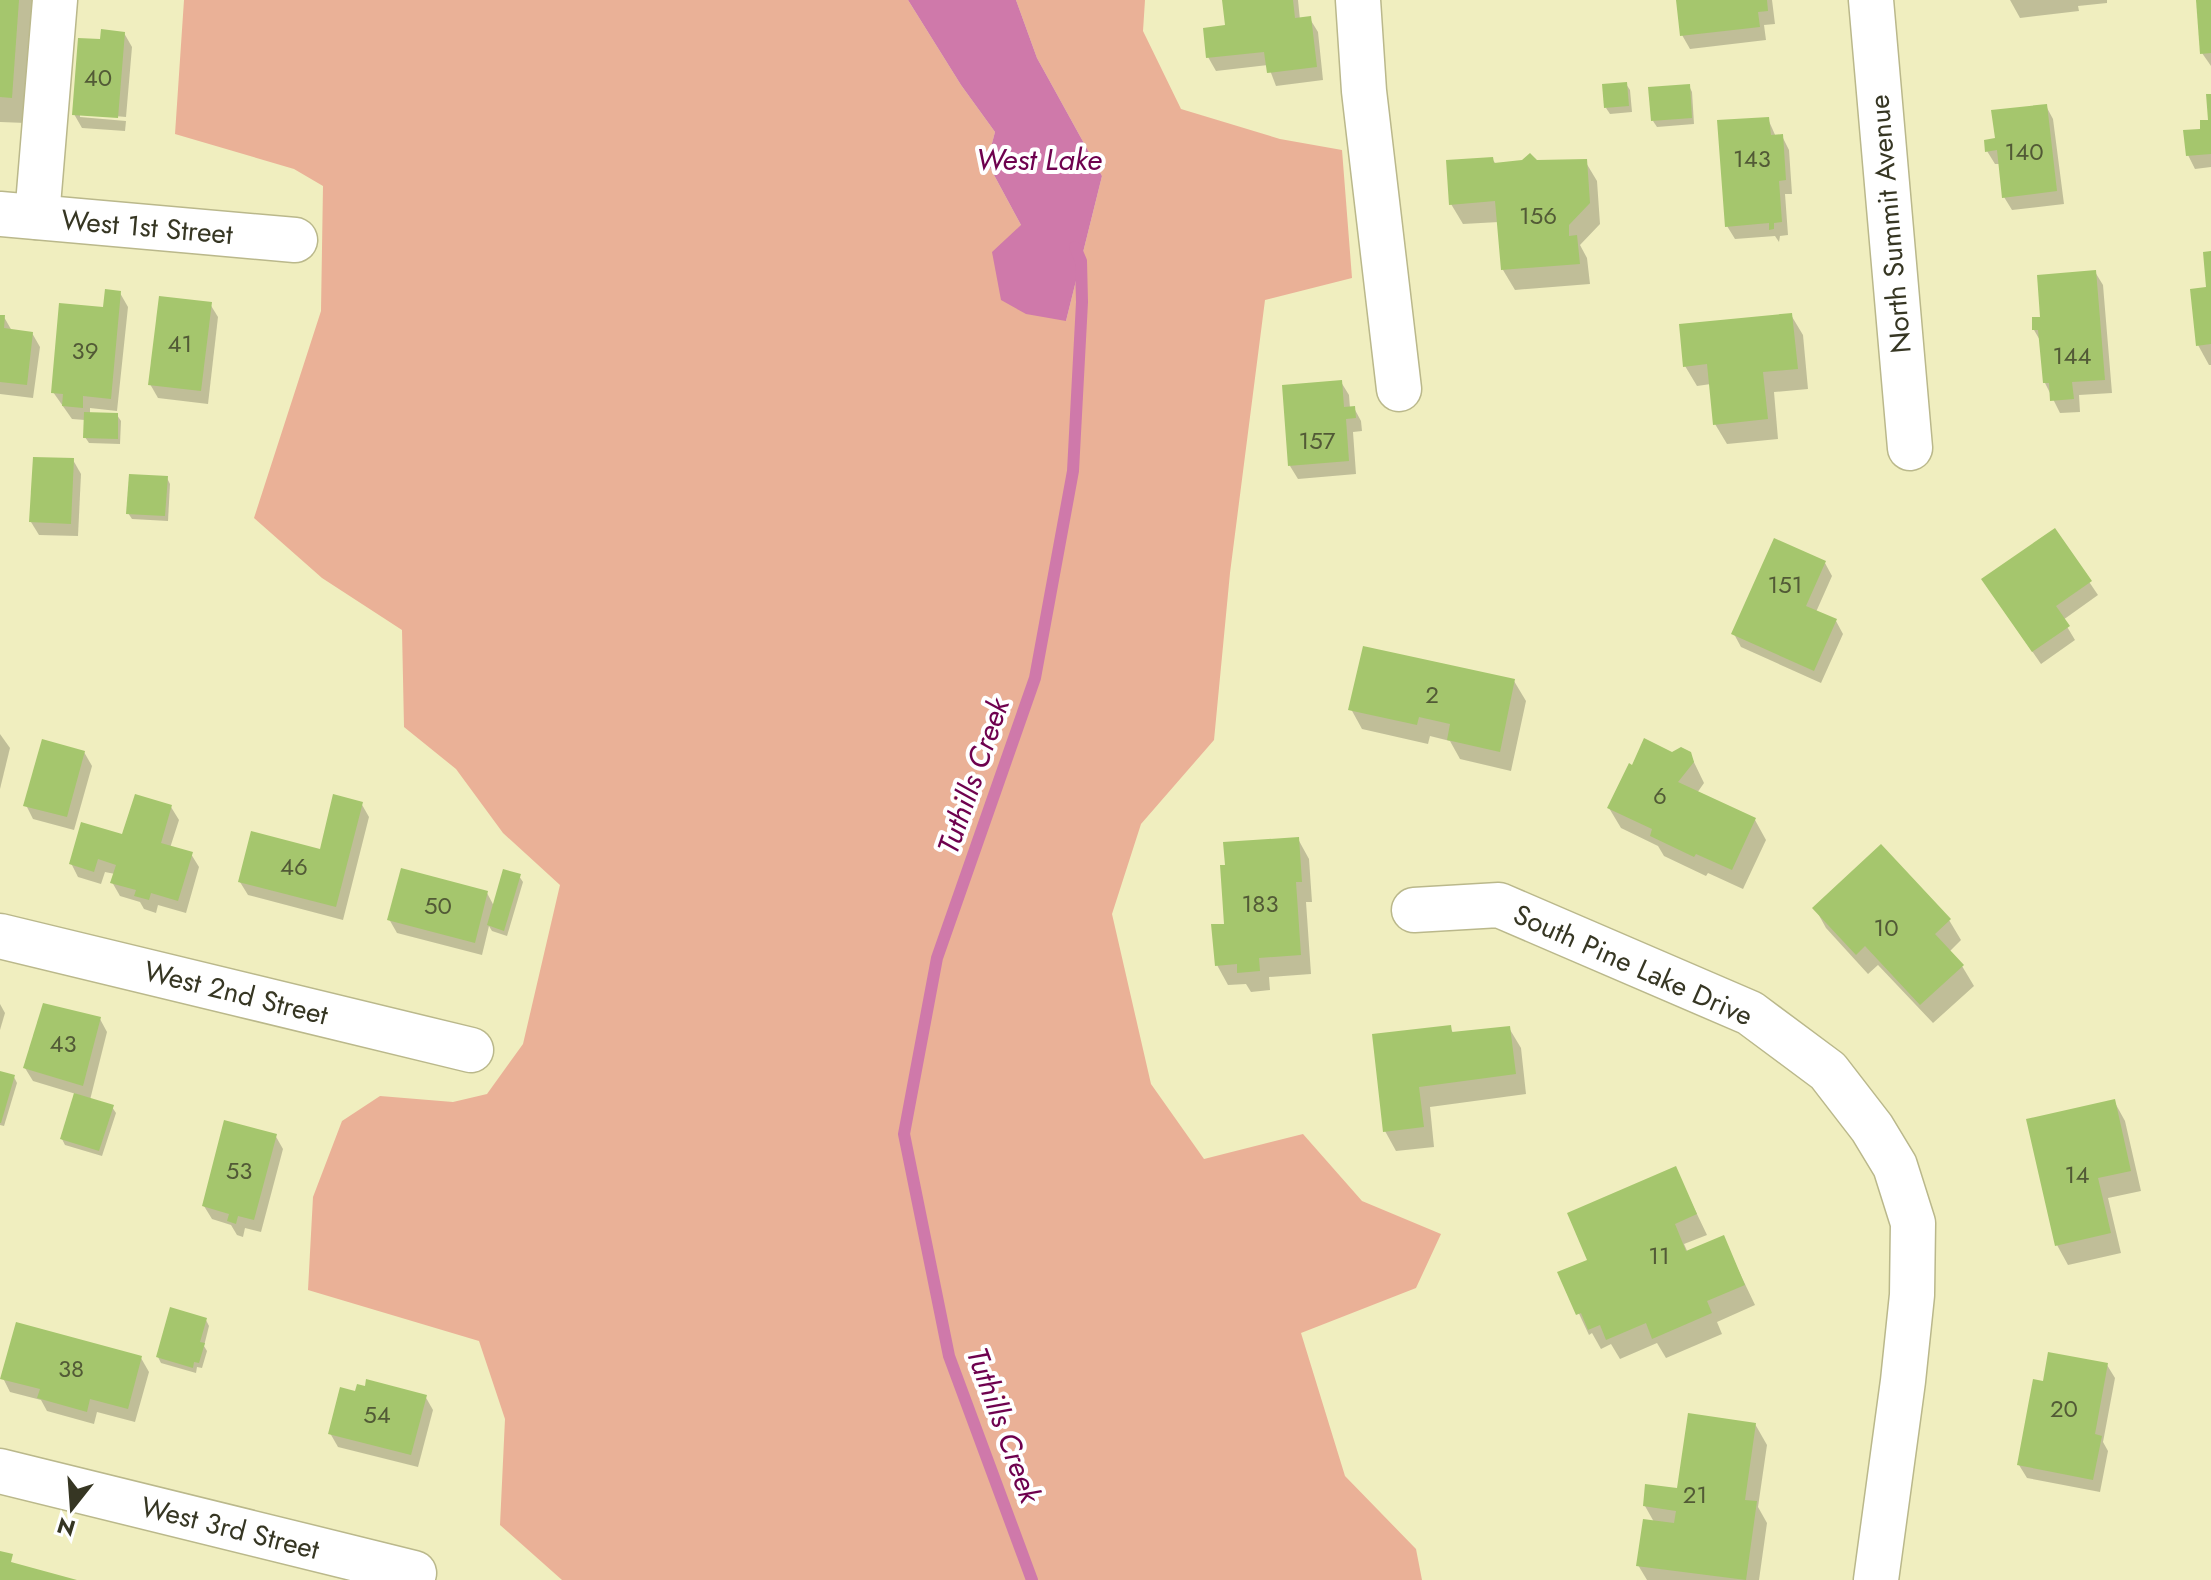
<svg xmlns="http://www.w3.org/2000/svg" width="2211" height="1580" viewBox="0 0 2211 1580" font-family="Jost,sans-serif">
  <style>
    .green { fill: #eab197 }
    .water { fill: #cf79aa }
    .shadow { fill: #0003 }
    .lines { fill: none; stroke-linecap: round; stroke-linejoin: round }
    .stream { stroke: #cf79aa; stroke-width: 12 }
    .building { fill: #a5c66d }
    .minor-casing { stroke: #bab88b; stroke-width: 47 }
    .minor { stroke: #fff; stroke-width: 44 }
    .labels { text-anchor: middle; dominant-baseline: central; stroke-width: 8; stroke-linejoin: round; paint-order: stroke }
    .number-label { font-size: 24px; fill: #525a36 }
    .street-label { font-size: 28px; fill: #363623; stroke: #fff }
    .water-label { font-size: 30px; font-style: italic; fill: #6e014e; stroke: #fff }
  </style>
  <rect width="100%" height="100%" fill="#f0eebf"/>
  <polygon class="green" points="184,0 908,0 961,85 995,132 987,162 1021,225 1066,321 1102,176 1037,58 1016,0 1145,0 1143,31 1181,109 1280,139 1342,150 1352,278 1265,300 1230,573 1214,740 1141,824 1112,914 1151,1084 1204,1159 1303,1134 1362,1201 1441,1234 1416,1288 1301,1333 1345,1476 1416,1549 1422,1580 562,1580 500,1525 505,1419 479,1341 308,1290 313,1197 342,1121 380,1096 453,1102 487,1094 523,1044 560,885 503,833 456,769 404,727 402,630 322,578 254,518 321,311 323,186 294,169 175,134"/>
  <polygon class="water" points="908,0 1016,0 1037,58 1102,176 1066,321 1026,314 1001,300 992,252 1021,225 987,162 995,132 961,85"/>
  <g class="shadow">
    <polygon points="0,0 35,0 26,123 0,122"/>
    <polygon points="1224,0 1298,0 1300,20 1310,19 1318,32 1323,80 1276,86 1268,65 1216,71 1208,57 1227,27"/>
    <polygon points="1678,0 1772,0 1775,24 1764,25 1766,40 1690,49 1682,35"/>
    <polygon points="2010,0 2107,0 2107,3 2078,6 2079,11 2020,18"/>
    <polygon points="2198,0 2211,0 2211,66 2202,53"/>
    <polygon points="124,33 132,47 126,117 80,113 80,117 126,121 125,131 82,128 74,114 102,41"/>
    <polygon points="1626,84 1630,90 1632,112 1610,114 1606,108"/>
    <polygon points="1689,86 1692,92 1694,124 1657,127 1653,121"/>
    <polygon points="2211,96 2211,167 2195,169 2188,155 2210,122"/>
    <polygon points="2046,106 2053,119 2064,204 2012,210 2004,197 2000,164 1995,164 1987,151 1997,140"/>
    <polygon points="1768,119 1776,137 1782,136 1789,150 1792,194 1785,194 1788,235 1780,236 1779,242 1775,236 1735,239 1727,226"/>
    <polygon points="1492,159 1496,164 1585,161 1597,181 1600,224 1580,245 1587,258 1590,284 1515,290 1503,270 1499,222 1463,224 1451,204"/>
    <polygon points="2211,253 2211,365 2209,365 2198,345 2208,289"/>
    <polygon points="2095,272 2103,285 2112,393 2079,395 2080,412 2060,413 2045,383 2041,342 2034,330 2042,319"/>
    <polygon points="120,293 128,307 117,411 90,408 90,415 117,415 121,421 120,444 89,443 85,437 85,420 72,419 53,392 104,309"/>
    <polygon points="210,304 218,317 208,404 158,398 150,384"/>
    <polygon points="1791,315 1803,335 1808,389 1774,392 1778,439 1727,444 1715,424 1711,384 1697,386 1685,366"/>
    <polygon points="0,317 4,317 12,331 32,333 40,347 33,398 0,394"/>
    <polygon points="1341,382 1349,395 1350,408 1354,408 1361,421 1362,431 1353,432 1356,474 1298,479 1290,466"/>
    <polygon points="73,460 81,474 78,536 39,535 31,522"/>
    <polygon points="167,478 170,484 168,521 132,519 128,513"/>
    <polygon points="2054,530 2098,595 2063,620 2075,640 2041,664 1991,592"/>
    <polygon points="1825,563 1832,576 1816,612 1836,621 1843,634 1821,683 1741,647 1734,634"/>
    <polygon points="1514,681 1526,701 1511,771 1460,759 1450,741 1430,736 1428,744 1362,729 1351,709"/>
    <polygon points="0,734 10,748 0,789"/>
    <polygon points="84,752 92,766 74,830 33,819 26,805"/>
    <polygon points="1672,754 1690,754 1704,783 1697,793 1755,820 1766,840 1743,889 1708,873 1706,876 1664,856 1658,846 1621,828 1609,808"/>
    <polygon points="361,803 369,817 343,920 248,895 240,882 321,851"/>
    <polygon points="171,807 179,820 170,848 191,854 199,867 186,913 158,905 156,913 144,909 140,902 120,896 112,882 115,874 105,872 101,884 78,877 71,863 124,836"/>
    <polygon points="1298,839 1309,859 1312,902 1306,902 1311,974 1269,977 1270,990 1251,992 1246,984 1228,985 1217,965 1226,925 1227,867"/>
    <polygon points="519,876 523,882 507,936 492,931 489,926 482,955 397,933 389,919 487,893 494,906"/>
    <polygon points="1815,908 1949,920 1961,940 1949,952 1962,966 1974,986 1933,1023 1878,965 1868,974 1826,928"/>
    <polygon points="0,1004 5,1013 0,1030"/>
    <polygon points="100,1019 107,1032 90,1100 112,1107 116,1113 102,1156 65,1145 62,1139 76,1094 33,1081 25,1068"/>
    <polygon points="1450,1028 1454,1034 1509,1028 1521,1048 1526,1094 1430,1107 1434,1147 1396,1151 1385,1131"/>
    <polygon points="0,1073 14,1077 17,1083 4,1126 0,1125"/>
    <polygon points="2114,1101 2125,1121 2141,1191 2108,1198 2121,1253 2068,1265 2057,1245"/>
    <polygon points="275,1135 283,1149 261,1232 245,1228 243,1237 237,1235 231,1225 212,1219 204,1206"/>
    <polygon points="1675,1168 1707,1235 1684,1244 1688,1253 1723,1238 1755,1305 1717,1322 1722,1334 1666,1358 1657,1343 1620,1359 1611,1344 1601,1349 1592,1333 1589,1335 1560,1273 1590,1261"/>
    <polygon points="206,1320 209,1326 204,1346 207,1351 202,1368 197,1367 196,1373 161,1363 158,1357"/>
    <polygon points="141,1358 149,1372 135,1422 97,1412 94,1424 47,1411 41,1400 10,1392 3,1378"/>
    <polygon points="2107,1365 2115,1378 2103,1442 2108,1451 2100,1492 2027,1478 2019,1465 2045,1383"/>
    <polygon points="366,1388 425,1396 433,1410 418,1467 338,1447 330,1433 356,1393"/>
    <polygon points="1755,1424 1767,1445 1758,1507 1767,1523 1759,1580 1647,1580 1638,1565 1654,1522 1645,1506 1679,1490"/>
  </g>
  <g class="lines">
    <polyline class="stream" points="1032,1580 949,1356 904,1134 937,958 1035,678 1073,471 1082,302 1081,261 1075,247"/>
  </g>
  <g class="building">
    <polygon points="0,0 19,0 12,98 0,97"/>
    <polygon points="1222,0 1293,0 1295,18 1311,16 1317,67 1267,73 1264,52 1206,58 1203,28 1225,25"/>
    <polygon points="1676,0 1767,0 1768,11 1758,12 1760,27 1680,36"/>
    <polygon points="2196,0 2211,0 2211,53 2200,54"/>
    <polygon points="101,29 125,32 118,118 72,115 78,38 100,39"/>
    <polygon points="1627,82 1629,106 1604,108 1602,84"/>
    <polygon points="1690,84 1692,118 1651,121 1648,87"/>
    <polygon points="2206,94 2211,94 2211,154 2186,156 2183,130 2200,129 2200,120 2208,120"/>
    <polygon points="2047,104 2057,191 2002,198 1997,150 1985,152 1984,140 1995,138 1991,110"/>
    <polygon points="1769,117 1771,135 1783,134 1786,180 1779,181 1782,222 1774,223 1774,229 1769,230 1769,223 1725,227 1717,120"/>
    <polygon points="1530,153 1537,160 1587,159 1590,203 1569,225 1569,236 1577,235 1580,264 1501,270 1495,201 1449,205 1446,160 1493,157 1494,163 1522,160"/>
    <polygon points="2211,251 2211,344 2196,346 2190,289 2206,287 2203,252"/>
    <polygon points="2096,270 2105,380 2072,382 2074,399 2050,401 2049,383 2043,383 2038,330 2032,330 2032,317 2040,317 2037,275"/>
    <polygon points="105,289 121,291 111,399 83,396 83,408 62,406 63,394 51,393 59,303 103,307"/>
    <polygon points="159,296 212,302 201,391 148,385"/>
    <polygon points="1792,313 1798,369 1763,372 1768,419 1713,425 1707,364 1683,367 1679,324"/>
    <polygon points="0,315 5,315 4,328 33,332 27,385 0,382"/>
    <polygon points="1342,380 1344,407 1355,406 1356,418 1346,419 1349,461 1288,466 1282,385"/>
    <polygon points="84,412 118,413 118,439 83,438"/>
    <polygon points="33,457 74,458 71,524 29,522"/>
    <polygon points="129,474 168,476 165,516 126,514"/>
    <polygon points="2055,528 2092,581 2056,606 2070,626 2032,652 1981,579"/>
    <polygon points="1774,538 1826,561 1806,606 1837,619 1814,671 1731,634"/>
    <polygon points="1363,646 1515,679 1500,752 1447,740 1450,724 1419,717 1417,725 1348,710"/>
    <polygon points="1644,738 1672,752 1681,747 1691,752 1694,762 1678,782 1756,818 1732,870 1696,854 1694,857 1650,836 1652,829 1607,808 1629,763 1632,765"/>
    <polygon points="42,739 85,751 67,817 23,806"/>
    <polygon points="135,794 172,805 161,843 193,852 178,901 151,893 149,900 134,896 136,890 110,883 116,865 98,859 94,872 69,864 81,822 122,834"/>
    <polygon points="333,794 363,802 336,907 238,882 251,831 320,849"/>
    <polygon points="1299,837 1302,882 1296,882 1301,955 1259,958 1260,971 1237,973 1237,964 1215,966 1211,924 1224,924 1220,865 1225,865 1223,842"/>
    <polygon points="1881,844 1951,919 1935,934 1964,965 1920,1005 1865,946 1856,955 1812,908"/>
    <polygon points="401,868 488,891 475,943 387,920"/>
    <polygon points="503,869 521,874 504,931 487,925"/>
    <polygon points="43,1003 101,1017 83,1086 23,1068"/>
    <polygon points="1451,1025 1452,1032 1510,1026 1516,1074 1419,1087 1424,1127 1383,1132 1372,1034"/>
    <polygon points="0,1071 15,1075 1,1123 0,1123"/>
    <polygon points="74,1093 114,1105 99,1151 60,1139"/>
    <polygon points="2115,1099 2131,1171 2098,1178 2111,1233 2055,1246 2026,1119"/>
    <polygon points="224,1120 277,1134 254,1220 238,1216 236,1224 227,1221 229,1214 202,1206"/>
    <polygon points="1676,1166 1697,1214 1675,1224 1686,1251 1724,1235 1745,1285 1707,1301 1712,1313 1652,1339 1646,1323 1606,1340 1600,1325 1588,1330 1581,1313 1576,1315 1557,1272 1587,1260 1567,1213"/>
    <polygon points="170,1307 207,1318 200,1342 205,1343 199,1363 194,1362 193,1368 156,1357"/>
    <polygon points="16,1322 142,1356 128,1409 90,1399 87,1412 37,1398 40,1389 0,1379"/>
    <polygon points="2048,1352 2108,1363 2095,1434 2102,1436 2093,1480 2017,1465 2033,1379 2043,1381"/>
    <polygon points="366,1379 427,1395 411,1455 328,1434 340,1387 355,1391 357,1384 365,1386"/>
    <polygon points="1688,1413 1756,1423 1745,1500 1757,1501 1746,1580 1636,1566 1643,1519 1674,1523 1676,1511 1643,1506 1645,1484 1677,1488"/>
    <polygon points="0,1551 13,1554 11,1562 77,1580 0,1580"/>
  </g>
  <g class="lines">
    <defs>
      <g id="minor">
        <polyline points="1358,0 1364,91 1399,389"/>
        <polyline points="1871,0 1910,448"/>
        <polyline points="0,214 295,240"/>
        <polyline points="37,217 55,0"/>
        <polyline points="1414,910 1499,905 1750,1013 1828,1071 1872,1128 1895,1166 1913,1223 1912,1295 1903,1381 1876,1580"/>
        <polyline points="0,936 471,1050"/>
        <polyline points="0,1471 414,1573"/>
      </g>
    </defs>
    <use href="#minor" class="minor-casing"/>
    <use href="#minor" class="minor"/>
  </g>
  <g class="labels">
    <g class="number-label">
      <text x="98" y="77">40</text>
      <text x="2024" y="151">140</text>
      <text x="1752" y="158">143</text>
      <text x="1538" y="215">156</text>
      <text x="180" y="343">41</text>
      <text x="85" y="350">39</text>
      <text x="2072" y="355">144</text>
      <text x="1317" y="440">157</text>
      <text x="1785" y="584">151</text>
      <text x="1432" y="694">2</text>
      <text x="1660" y="795">6</text>
      <text x="294" y="866">46</text>
      <text x="1260" y="903">183</text>
      <text x="438" y="905">50</text>
      <text x="1886" y="927">10</text>
      <text x="63" y="1043">43</text>
      <text x="239" y="1170">53</text>
      <text x="2077" y="1174">14</text>
      <text x="1659" y="1255">11</text>
      <text x="71" y="1368">38</text>
      <text x="2064" y="1408">20</text>
      <text x="377" y="1414">54</text>
      <text x="1695" y="1494">21</text>
    </g>
    <g class="street-label">
      <text transform="translate(1890 224) rotate(-95)">North Summit Avenue</text>
      <text transform="translate(147 227) rotate(5)">West 1st Street</text>
      <text transform="translate(1633 965) rotate(24)">South Pine Lake Drive</text>
      <text transform="translate(236 993) rotate(14)">West 2nd Street</text>
      <text transform="translate(230 1528) rotate(14)">West 3rd Street</text>
    </g>
    <g class="water-label">
      <text x="1039" y="159">West Lake</text>
      <text transform="translate(973 776) rotate(-71)">Tuthills Creek</text>
      <text transform="translate(1004 1425) rotate(70)">Tuthills Creek</text>
    </g>
  </g>
  <g transform="translate(72 1508) rotate(197)" stroke="#ffffff" stroke-width="6" paint-order="stroke">
  <path d="M0-6L14 30L0 20L-14 30Z" fill="#363623"/>
  <text y="-12" font-size="22" font-weight="bold" text-anchor="middle" fill="#363623">N</text>
  </g>
</svg>
